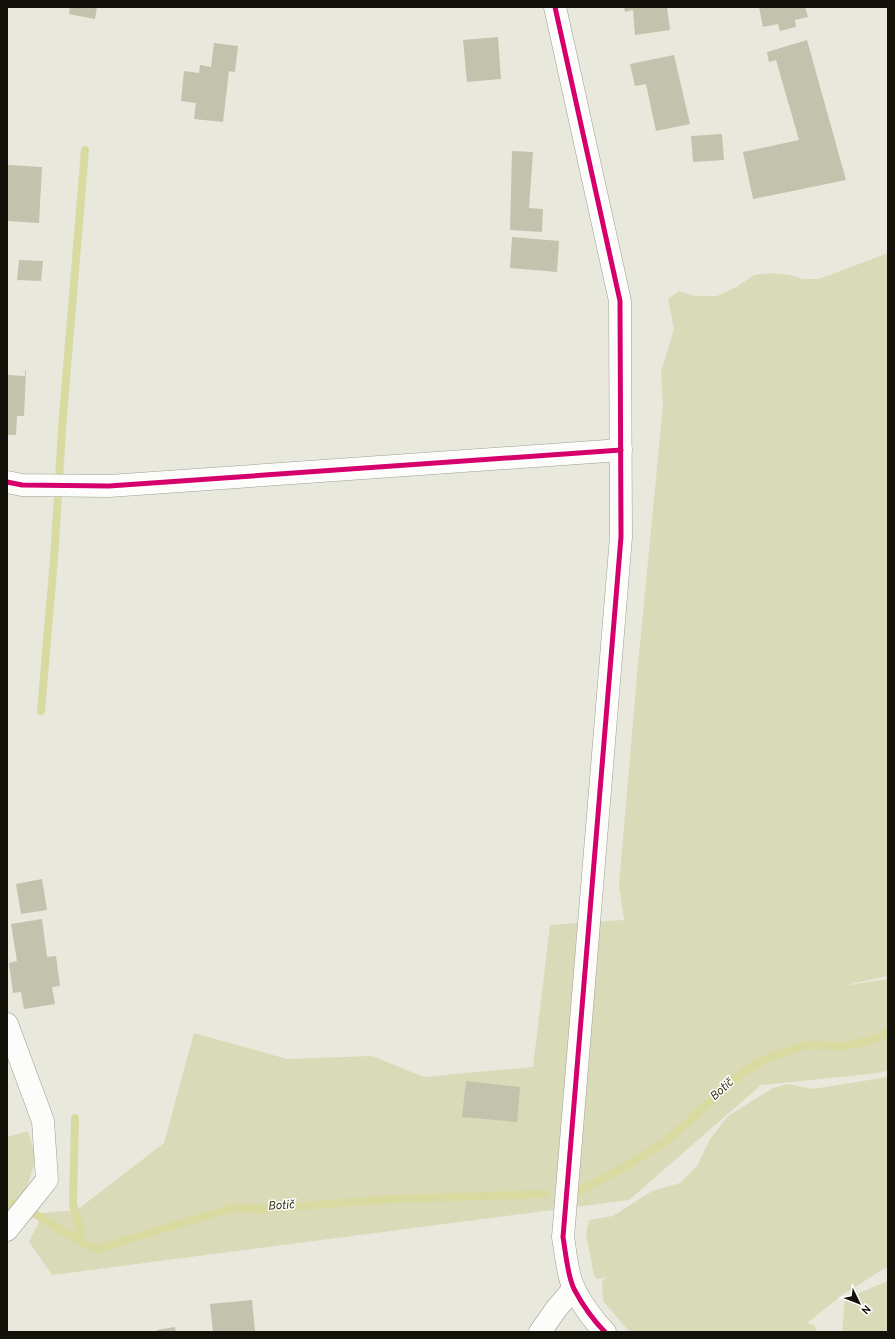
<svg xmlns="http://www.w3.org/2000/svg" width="895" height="1339" viewBox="0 0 895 1339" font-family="Overpass,sans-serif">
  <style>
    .green { fill: #d8dab8 }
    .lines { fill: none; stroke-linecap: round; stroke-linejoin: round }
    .stream { stroke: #d9daa0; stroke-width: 8 }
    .building { fill: #c2c2ad }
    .street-casing { stroke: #9e9e94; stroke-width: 23 }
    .secondary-casing { stroke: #9e9e94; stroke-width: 23 }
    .street { stroke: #fcfcfa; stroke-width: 22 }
    .secondary { stroke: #fcfcfa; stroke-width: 22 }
    .cycleway-casing { stroke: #fff; stroke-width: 8 }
    .cycleway { stroke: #d6006c; stroke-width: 5 }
    .labels { text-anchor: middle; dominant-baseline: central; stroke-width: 3; stroke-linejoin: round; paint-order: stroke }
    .water-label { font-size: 12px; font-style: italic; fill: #383817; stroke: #fff }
  </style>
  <rect width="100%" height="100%" fill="#e8e9dc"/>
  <g class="green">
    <polygon points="888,253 888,976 842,986 888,979 888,1070 878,1073 761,1085 629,1200 52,1275 29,1242 43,1213 77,1210 164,1143 194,1033 287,1059 372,1056 424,1077 533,1067 550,925 624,920 619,885 638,664 663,406 661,372 674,329 668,299 679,291 695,296 717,296 738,286 754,275 771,273 790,275 803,279 819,279"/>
    <polygon points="888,1077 888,1266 841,1296 807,1323 814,1325 817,1332 630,1332 627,1329 603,1301 602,1281 607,1277 597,1279 594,1275 586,1234 589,1220 613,1216 652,1191 680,1183 697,1166 710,1139 728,1116 773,1088 788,1084 813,1089"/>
    <polygon points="28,1131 36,1158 26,1190 7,1211 7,1137"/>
    <polygon points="888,1281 888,1332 842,1332 845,1299"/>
  </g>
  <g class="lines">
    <g class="stream">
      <polyline points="41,711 54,559 63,415 85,150"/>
      <polyline points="75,1118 73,1204 83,1243"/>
      <polyline points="575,1193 607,1177 665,1142 742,1073 767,1058 806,1045 843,1046 870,1041 888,1032"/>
      <polyline points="7,1203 19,1204"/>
      <polyline points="32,1212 83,1243 97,1249 232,1208 263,1209 392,1199 545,1194"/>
    </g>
  </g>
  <g class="building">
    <polygon points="70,7 97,7 95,19 69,14"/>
    <polygon points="624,7 667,7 670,30 635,35 633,10 625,12"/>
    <polygon points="759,7 805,7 808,17 795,20 796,27 780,31 778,24 763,27"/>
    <polygon points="498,37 501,79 467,82 463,40"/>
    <polygon points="807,40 846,180 753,199 743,152 799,140 776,60 769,62 767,52"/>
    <polygon points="214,43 238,46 235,72 229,71 223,122 194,119 196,103 181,101 184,71 199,73 200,65 211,67"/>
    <polygon points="674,55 690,124 656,131 646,84 635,86 630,64"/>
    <polygon points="722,134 724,160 693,162 691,136"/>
    <polygon points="512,151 533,152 529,208 543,209 542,232 510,230"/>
    <polygon points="8,165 42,167 39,223 7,221"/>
    <polygon points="512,237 559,241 557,272 510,268"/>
    <polygon points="19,260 43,261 41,281 17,280"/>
    <polygon points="25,371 26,371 24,416 17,416 16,435 7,435 7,375 25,376"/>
    <polygon points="42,879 47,910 21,914 16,884"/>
    <polygon points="42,919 47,957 56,956 60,986 52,987 55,1004 24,1009 21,992 13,993 9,963 17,961 11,924"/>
    <polygon points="466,1081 520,1087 517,1122 462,1117"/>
    <polygon points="252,1300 255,1332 213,1332 210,1304"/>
    <polygon points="175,1327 176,1332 157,1332 157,1330"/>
  </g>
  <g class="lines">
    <defs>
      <g id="street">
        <polyline points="7,482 22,485 109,486 621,450"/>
        <polyline points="7,1024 43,1121 47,1180 7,1230"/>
        <polyline points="540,1332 557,1308 574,1288"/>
      </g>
      <path id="secondary" d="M555 7 620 301 621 537 563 1237C566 1254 567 1274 574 1289 582 1304 593 1320 605 1332"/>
    </defs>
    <use href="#street" class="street-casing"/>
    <use href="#secondary" class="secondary-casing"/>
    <use href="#street" class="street"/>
    <use href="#secondary" class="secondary"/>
    <defs>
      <g id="cycleway">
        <path d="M555 7 620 301 621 537 563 1237C566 1254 567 1274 574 1289 582 1304 593 1320 605 1332"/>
        <polyline points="7,482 22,485 109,486 621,450"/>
      </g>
    </defs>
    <use href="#cycleway" class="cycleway-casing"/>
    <use href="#cycleway" class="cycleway"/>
  </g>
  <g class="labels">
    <g class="water-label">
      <text transform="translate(722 1090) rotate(-42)">Botič</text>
      <text transform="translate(281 1206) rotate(-3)">Botič</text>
    </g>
  </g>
  <rect width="895" height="1339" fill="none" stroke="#12120a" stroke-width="16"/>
  <g transform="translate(859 1303) rotate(133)" stroke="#ffffff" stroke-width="3" paint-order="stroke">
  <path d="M0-3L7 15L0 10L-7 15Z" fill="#12120a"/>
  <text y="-6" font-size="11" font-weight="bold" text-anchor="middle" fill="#12120a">N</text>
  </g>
</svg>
